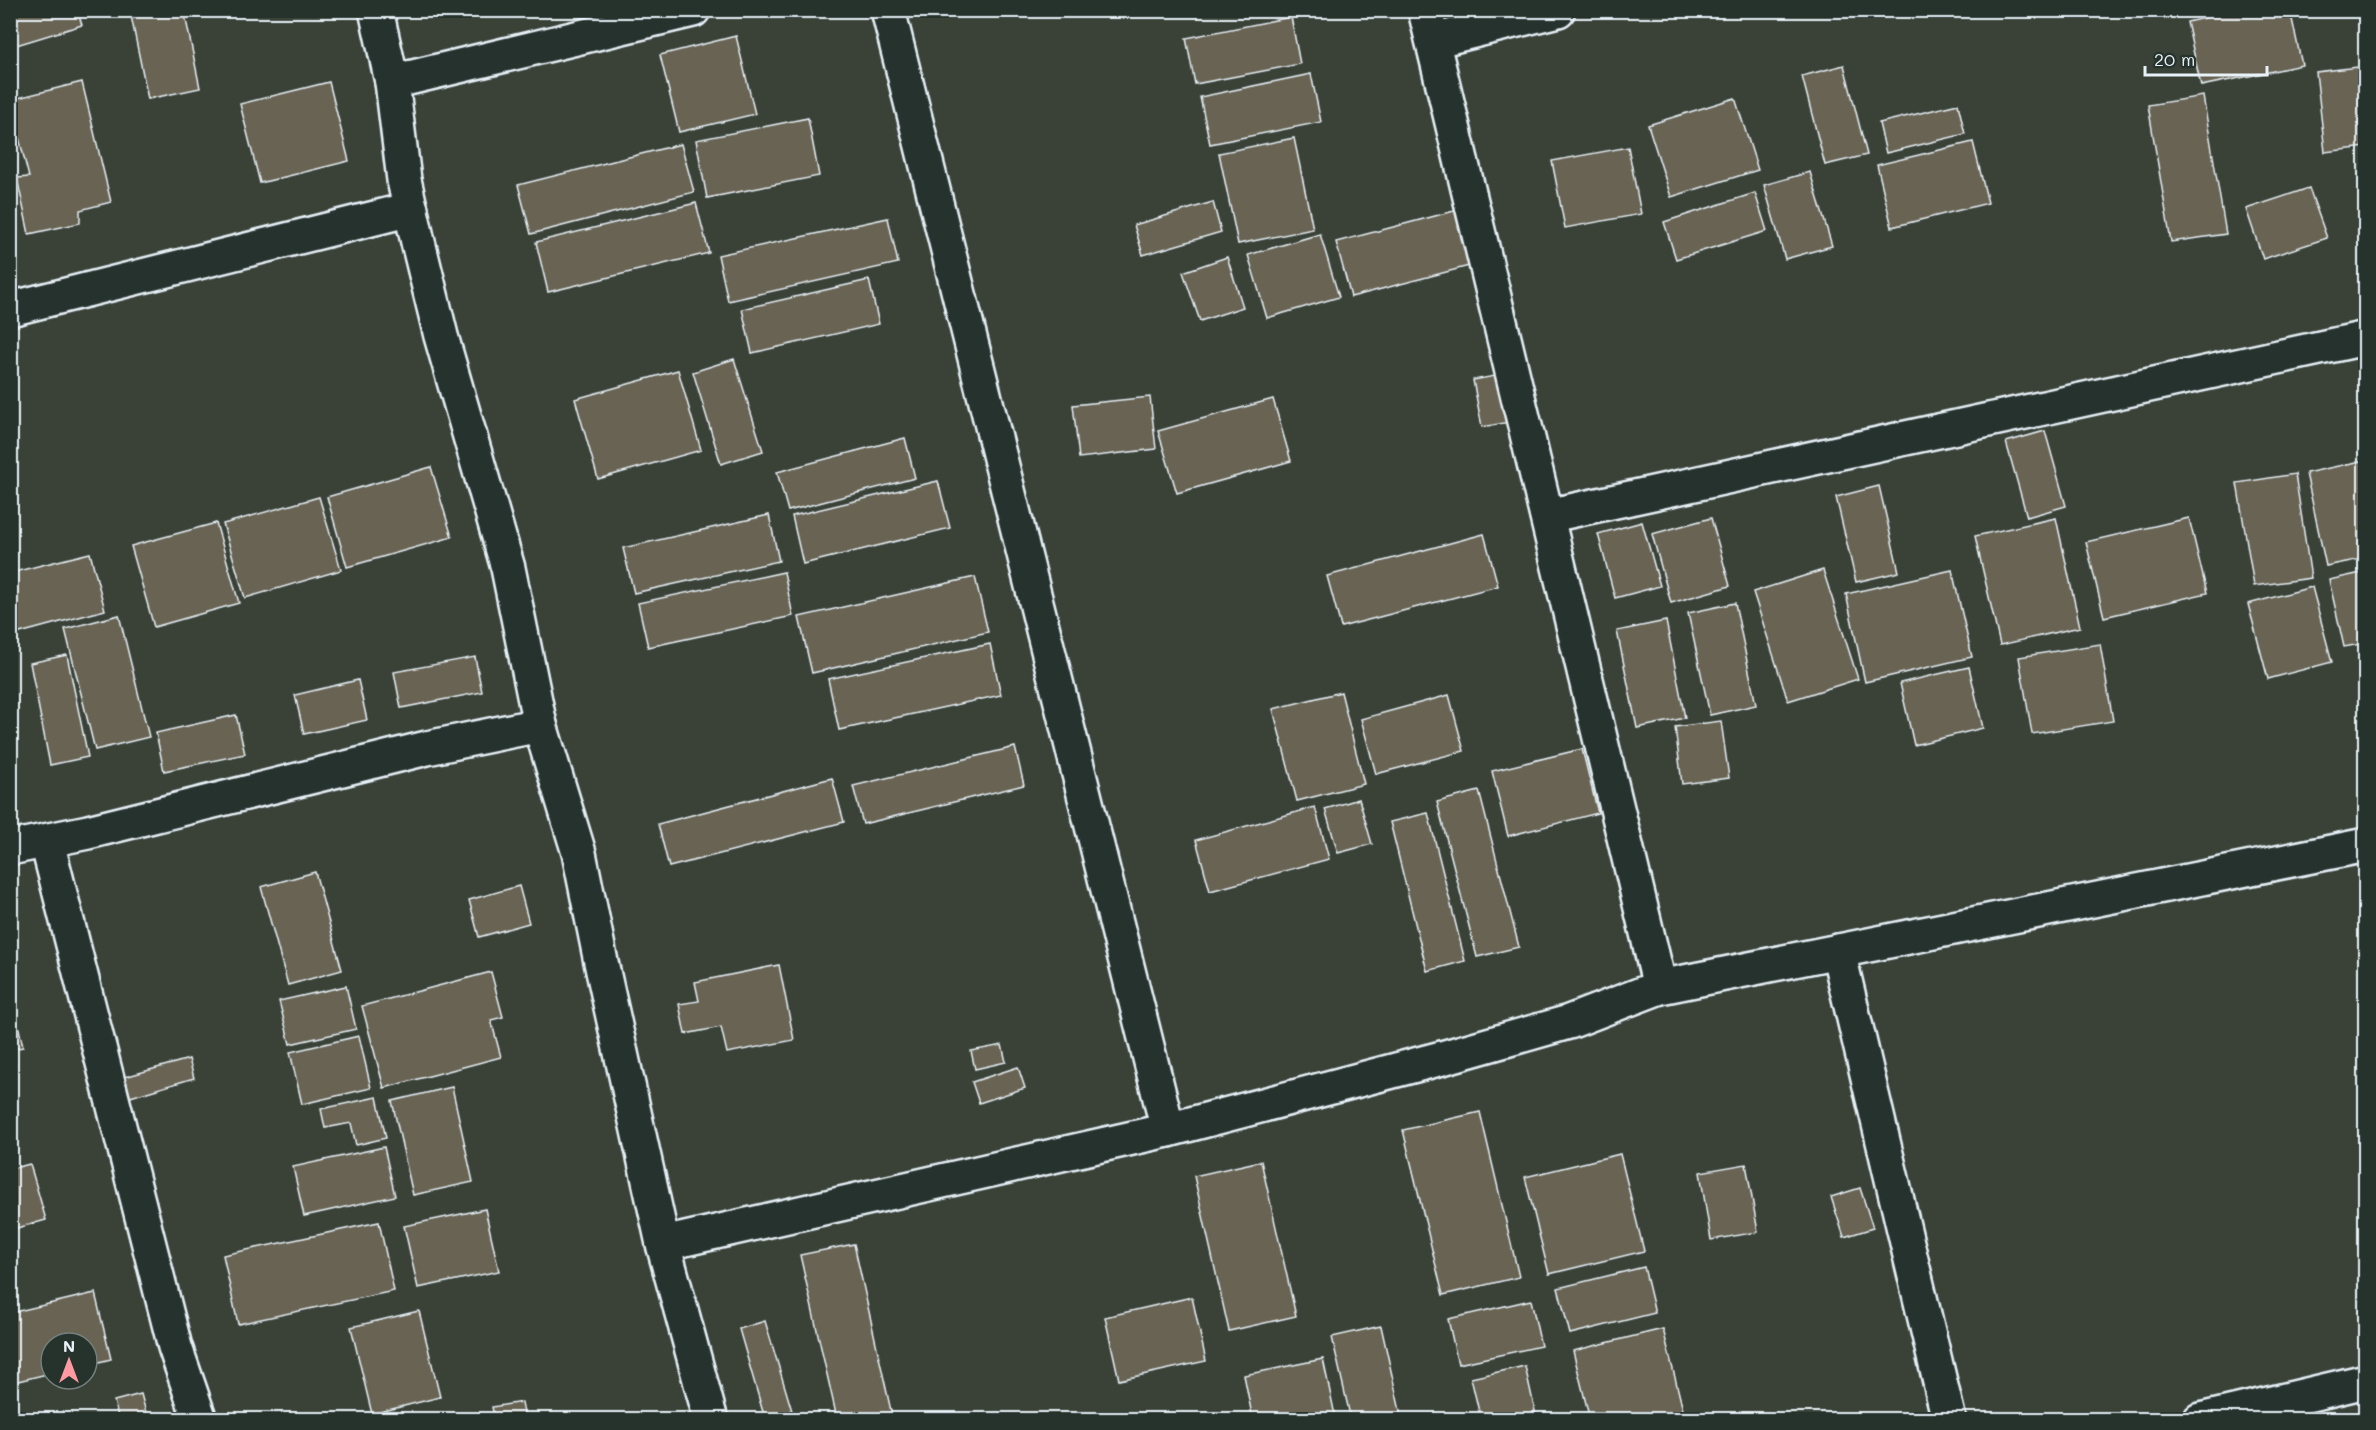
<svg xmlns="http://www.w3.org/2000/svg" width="2376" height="1430" viewBox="0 0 2376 1430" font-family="Mali,sans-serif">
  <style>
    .building { fill: #696452; stroke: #e8f1f8; stroke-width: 1.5 }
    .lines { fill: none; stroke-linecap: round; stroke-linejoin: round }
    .minor-casing { stroke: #e8f1f8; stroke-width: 38 }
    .minor { stroke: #26332d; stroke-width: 33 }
  </style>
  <rect width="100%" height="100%" fill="#3a4238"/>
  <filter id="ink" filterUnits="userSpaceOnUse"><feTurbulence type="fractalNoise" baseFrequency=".0167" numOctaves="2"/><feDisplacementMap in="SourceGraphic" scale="12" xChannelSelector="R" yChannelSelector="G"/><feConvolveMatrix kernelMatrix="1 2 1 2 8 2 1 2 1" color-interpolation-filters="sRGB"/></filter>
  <g filter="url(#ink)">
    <g class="building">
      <polygon points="10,10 77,10 82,25 10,47"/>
      <polygon points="184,10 200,88 148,99 130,11"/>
      <polygon points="2238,10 2290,10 2302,65 2201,86 2187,22"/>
      <polygon points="1291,17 1300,64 1195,84 1186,38"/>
      <polygon points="736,36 755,114 679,132 660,55"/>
      <polygon points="1844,65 1867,155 1825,165 1802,76"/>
      <polygon points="2366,66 2366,147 2325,152 2316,72"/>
      <polygon points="1311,74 1321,122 1210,144 1200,97"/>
      <polygon points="82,82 111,202 80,210 80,223 29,234 17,178 29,177 17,130 10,132 10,100"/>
      <polygon points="329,82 349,161 260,183 240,104"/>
      <polygon points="2203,96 2226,234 2171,242 2148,105"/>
      <polygon points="1735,98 1758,170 1671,197 1648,125"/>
      <polygon points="1958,104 1965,134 1886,153 1879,123"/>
      <polygon points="808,118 819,176 707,198 696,140"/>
      <polygon points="1294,138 1313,229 1238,244 1219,153"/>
      <polygon points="1973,142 1988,203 1892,227 1877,165"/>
      <polygon points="681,144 694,192 531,234 518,185"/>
      <polygon points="1628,147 1641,214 1565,228 1552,161"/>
      <polygon points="1810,172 1832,246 1785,259 1764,185"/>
      <polygon points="2309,188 2327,238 2263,259 2246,209"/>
      <polygon points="1755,193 1767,231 1676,259 1664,222"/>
      <polygon points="1213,202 1221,232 1143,255 1134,225"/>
      <polygon points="696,203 709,253 548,292 536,242"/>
      <polygon points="1458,210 1473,265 1351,297 1336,242"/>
      <polygon points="888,218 898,263 728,301 718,255"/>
      <polygon points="1320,234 1339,297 1267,318 1248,255"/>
      <polygon points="1227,257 1243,307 1200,321 1183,272"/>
      <polygon points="869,280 879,324 752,353 742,309"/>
      <polygon points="734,359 763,451 721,464 693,372"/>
      <polygon points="678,370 701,450 598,479 575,399"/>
      <polygon points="1506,374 1516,421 1482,427 1473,380"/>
      <polygon points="1150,397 1156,449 1079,458 1073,405"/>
      <polygon points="1273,399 1291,461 1177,493 1158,431"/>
      <polygon points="2045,431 2066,506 2027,517 2006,442"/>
      <polygon points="905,438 915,478 788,511 777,472"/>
      <polygon points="2366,460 2366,558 2326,566 2306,473"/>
      <polygon points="431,467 452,537 347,567 327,497"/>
      <polygon points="2295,474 2311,578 2254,586 2237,483"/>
      <polygon points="938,481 950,528 803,564 792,516"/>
      <polygon points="1879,486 1899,572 1856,582 1836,497"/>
      <polygon points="319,497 341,570 245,598 223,524"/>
      <polygon points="769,515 779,561 634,593 623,548"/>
      <polygon points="1711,518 1730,586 1671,603 1652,534"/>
      <polygon points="2056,518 2080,627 2000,645 1975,536"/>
      <polygon points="2189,518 2207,593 2104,617 2086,542"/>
      <polygon points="1642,522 1660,586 1615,598 1598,534"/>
      <polygon points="216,523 239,603 154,627 131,546"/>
      <polygon points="1484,534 1498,586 1341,627 1327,576"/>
      <polygon points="90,553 105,610 16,634 10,613 10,573"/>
      <polygon points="1823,570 1858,679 1788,701 1753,592"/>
      <polygon points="1952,570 1972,657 1865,682 1846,594"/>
      <polygon points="784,572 793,616 648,647 638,603"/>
      <polygon points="2366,572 2366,643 2344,647 2329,580"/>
      <polygon points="975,577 988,632 812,673 799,617"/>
      <polygon points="2312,587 2332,662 2268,679 2248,604"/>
      <polygon points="1735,603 1756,705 1710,715 1688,613"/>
      <polygon points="119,615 149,737 95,750 65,629"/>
      <polygon points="1666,621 1685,718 1637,728 1617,631"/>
      <polygon points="990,644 1001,695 839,730 828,679"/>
      <polygon points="2100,644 2113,721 2032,734 2019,657"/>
      <polygon points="67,655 88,757 50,765 30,663"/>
      <polygon points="475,657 482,692 401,708 394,672"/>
      <polygon points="1969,667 1983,728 1914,745 1900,683"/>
      <polygon points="358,680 367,720 304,734 295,695"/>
      <polygon points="1341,692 1364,784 1297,801 1273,709"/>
      <polygon points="1449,695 1464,751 1376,774 1361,719"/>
      <polygon points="236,715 245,754 164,771 156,733"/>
      <polygon points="1721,721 1729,778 1682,784 1675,727"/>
      <polygon points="1015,747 1024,785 863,824 853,786"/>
      <polygon points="1582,749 1598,813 1508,836 1492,771"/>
      <polygon points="832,778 844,822 669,867 658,824"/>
      <polygon points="1479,791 1519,947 1477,957 1437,802"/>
      <polygon points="1359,799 1372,844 1338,853 1325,809"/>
      <polygon points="1315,807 1329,859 1210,891 1196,840"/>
      <polygon points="1428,813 1465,961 1427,971 1390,822"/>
      <polygon points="315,872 342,970 288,985 261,887"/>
      <polygon points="519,886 529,923 479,937 469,900"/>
      <polygon points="779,965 794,1040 727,1053 721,1027 685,1034 679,1004 699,1001 695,982"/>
      <polygon points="491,972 503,1017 491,1020 501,1057 384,1088 362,1006"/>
      <polygon points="346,986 356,1029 290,1044 279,1001"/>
      <polygon points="10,988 23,1047 10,1050"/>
      <polygon points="359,1036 371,1088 302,1104 290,1052"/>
      <polygon points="1002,1045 1006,1062 975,1069 971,1051"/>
      <polygon points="189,1059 194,1078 127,1098 121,1078"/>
      <polygon points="1018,1067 1025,1088 979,1103 972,1082"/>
      <polygon points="452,1087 473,1182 413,1195 392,1101"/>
      <polygon points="377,1097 386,1138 356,1145 351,1123 325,1128 321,1109"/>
      <polygon points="1480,1112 1519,1277 1443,1295 1403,1130"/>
      <polygon points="384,1147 395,1196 304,1216 293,1167"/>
      <polygon points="1620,1154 1644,1251 1549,1274 1525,1177"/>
      <polygon points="1261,1161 1296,1316 1229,1331 1194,1176"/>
      <polygon points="30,1164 46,1220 10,1230 10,1169"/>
      <polygon points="1746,1164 1758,1232 1711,1240 1700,1172"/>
      <polygon points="1860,1188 1873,1228 1844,1237 1831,1197"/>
      <polygon points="485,1209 499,1271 418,1288 404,1226"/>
      <polygon points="379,1222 394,1291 238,1324 223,1255"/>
      <polygon points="854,1244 893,1420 811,1420 836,1414 800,1255"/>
      <polygon points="1644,1267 1655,1313 1570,1334 1558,1288"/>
      <polygon points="95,1293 111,1359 87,1365 87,1343 51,1343 51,1373 10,1383 10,1313"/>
      <polygon points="1192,1297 1206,1361 1119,1380 1105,1317"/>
      <polygon points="1531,1300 1541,1346 1458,1364 1448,1319"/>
      <polygon points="419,1311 440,1397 372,1414 351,1327"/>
      <polygon points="765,1321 792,1411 765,1419 739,1329"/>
      <polygon points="1381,1326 1402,1420 1351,1420 1332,1337"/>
      <polygon points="1663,1329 1685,1418 1590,1420 1573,1351"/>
      <polygon points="1323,1359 1336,1420 1253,1420 1244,1375"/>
      <polygon points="1525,1366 1537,1420 1481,1420 1471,1378"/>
      <polygon points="141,1394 148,1420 119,1420 114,1401"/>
      <polygon points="522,1402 525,1420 495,1420 492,1407"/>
      <polygon points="63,1413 64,1420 38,1420"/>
    </g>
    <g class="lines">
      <defs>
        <g id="minor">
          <polyline points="376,10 392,82 404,180 418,242 441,336 508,568 540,725 579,853 601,962 663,1244 711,1420"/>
          <polyline points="888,10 1168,1130"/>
          <polyline points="1425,10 1660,987"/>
          <polyline points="1433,41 1558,10"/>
          <polyline points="392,82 693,10"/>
          <polyline points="10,309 411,209"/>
          <polyline points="1547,516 2366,338"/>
          <polyline points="47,842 175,1347 200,1420"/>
          <polyline points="10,848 88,832 427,748 540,725"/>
          <polyline points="1838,951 1949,1420"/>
          <polyline points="663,1244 1168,1130 1442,1058 1569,1022 1660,987 2366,845"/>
          <polyline points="2200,1420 2366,1381"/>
        </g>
      </defs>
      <use href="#minor" class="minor-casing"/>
      <use href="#minor" class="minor"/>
    </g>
  </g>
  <rect width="2376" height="1430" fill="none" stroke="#26332d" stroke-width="36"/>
  <rect x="18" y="18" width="2340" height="1394" fill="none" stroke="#e8f1f8" stroke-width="2" filter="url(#ink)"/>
  <g transform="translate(69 1361)"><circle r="28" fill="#26332d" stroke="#747f7e" stroke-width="1.5"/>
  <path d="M0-4.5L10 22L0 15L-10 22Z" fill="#ff9aa2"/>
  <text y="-9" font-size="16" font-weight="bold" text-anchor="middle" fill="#e8f1f8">N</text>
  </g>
  <path d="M2145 66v9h122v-9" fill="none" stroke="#e8f1f8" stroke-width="3"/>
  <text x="2154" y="66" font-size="18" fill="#e8f1f8" stroke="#26332d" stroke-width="4.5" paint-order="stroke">20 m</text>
</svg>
